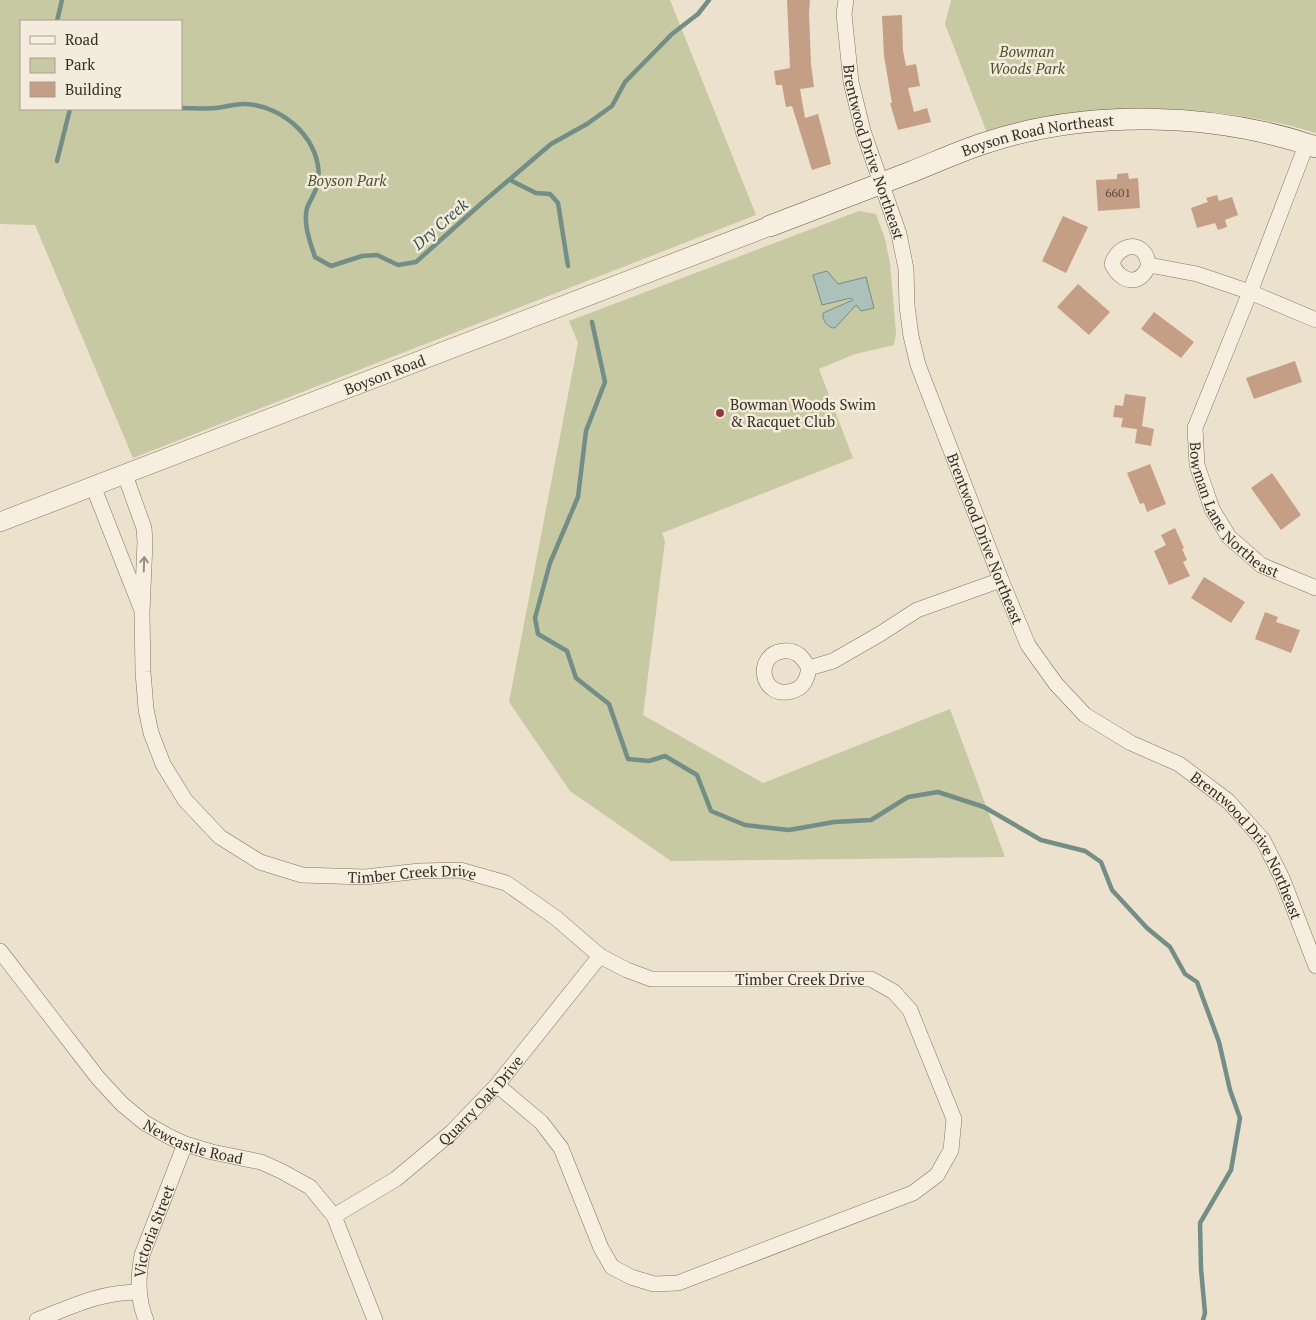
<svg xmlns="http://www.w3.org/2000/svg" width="1316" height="1320" viewBox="0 0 1316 1320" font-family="'PT Serif',serif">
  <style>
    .green { fill: #c6c9a1; fill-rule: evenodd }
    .water { fill: #acc1ba; stroke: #738e86 }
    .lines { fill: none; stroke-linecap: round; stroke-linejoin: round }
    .stream { stroke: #738e86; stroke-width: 4.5 }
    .building { fill: #c59e86 }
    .minor-casing { stroke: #877462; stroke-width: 16 }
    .tertiary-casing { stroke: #877462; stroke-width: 20 }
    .secondary-casing { stroke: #695545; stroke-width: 22 }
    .minor { stroke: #f6eedf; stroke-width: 15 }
    .tertiary { stroke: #f6eedf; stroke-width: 19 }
    .secondary { stroke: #f6eedf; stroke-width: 21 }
    .oneway { stroke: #988e81 }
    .poi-dot { fill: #90383c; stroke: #f3ebdb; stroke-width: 2 }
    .labels { text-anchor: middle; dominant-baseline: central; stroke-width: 5; stroke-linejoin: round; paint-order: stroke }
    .number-label { font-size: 12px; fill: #5c493c }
    .park-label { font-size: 15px; font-style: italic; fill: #4b532c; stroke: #f3ebdb }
    .street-label { font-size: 15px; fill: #392d23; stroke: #f3ebdb }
    .poi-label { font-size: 15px; fill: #392d23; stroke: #f3ebdb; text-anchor: start }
    .water-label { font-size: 16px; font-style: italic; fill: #345753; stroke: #f3ebdb }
  </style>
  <rect width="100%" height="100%" fill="#ebe1cc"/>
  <g class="green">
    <path d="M0 0H670L756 215 133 458 35 225 0 224ZM21 21H181V109H21Z"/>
    <path d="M951 0H1316V133C1239 110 1154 103 1073 113 1044 116 1016 125 987 133L945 24Z"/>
    <polygon points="859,211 876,214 885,239 890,263 896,333 894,345 855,354 819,369 853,458 662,533 665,541 643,715 763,783 950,709 1005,857 671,861 570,791 509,702 578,343 569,321"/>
  </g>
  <path class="water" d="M827 271 838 284 866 277 874 308 861 311 856 305 835 328C828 328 822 321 823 313L853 300 851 298 822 305 813 275Z"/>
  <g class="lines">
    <g class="stream">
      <polyline points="57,21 62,0"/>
      <path d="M181 108C193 108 205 109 216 108 226 107 237 103 246 104 285 106 324 142 318 183 316 192 310 200 307 208 303 224 310 242 315 257L331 266 362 256 377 255 398 265 416 262 483 202 551 144 587 124 612 106 625 82 672 34 698 14 709 0"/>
      <polyline points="57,161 70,109"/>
      <polyline points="510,180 536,193 550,194 558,203 568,266"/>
      <polyline points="592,322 605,382 586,431 578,497 550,563 535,618 538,634 567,651 576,678 609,704 628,759 649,761 665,756 697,775 711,811 745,825 789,830 834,822 871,820 908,797 938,792 984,807 1041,840 1085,851 1101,862 1112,890 1147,928 1170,947 1185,974 1197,982 1219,1042 1230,1090 1240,1118 1231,1170 1200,1223 1201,1269 1205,1313 1203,1320"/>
    </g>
  </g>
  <g class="building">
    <polygon points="787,0 810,0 809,13 811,64 814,87 800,89 805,118 818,114 831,164 812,170 792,106 786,107 782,85 776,85 774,71 790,68"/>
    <polygon points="902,15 903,51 906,66 916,64 920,86 908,88 914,112 927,108 931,122 898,130 890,103 892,103 884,56 882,16"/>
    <polygon points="1128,173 1129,179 1138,178 1140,208 1098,211 1096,180 1117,179 1117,174"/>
    <polygon points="1217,195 1219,201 1232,197 1238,215 1225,220 1227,227 1218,230 1215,223 1197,228 1191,208 1208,202 1206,198"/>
    <polygon points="1063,216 1088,227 1066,273 1042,261"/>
    <polygon points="1078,284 1110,312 1089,335 1057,307"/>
    <polygon points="1154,312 1194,342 1181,358 1141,329"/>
    <polygon points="1295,361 1302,382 1254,399 1246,378"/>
    <polygon points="1125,394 1146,397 1142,426 1154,429 1151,446 1135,443 1137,429 1121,427 1123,418 1113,417 1115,405 1123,406"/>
    <polygon points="1150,464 1166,504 1147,512 1144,503 1140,504 1127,473"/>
    <polygon points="1272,473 1301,515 1281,530 1251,488"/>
    <polygon points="1175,528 1184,548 1182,549 1187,560 1183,562 1190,576 1169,585 1154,551 1166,545 1161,535"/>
    <polygon points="1204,577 1245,602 1231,623 1191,598"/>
    <polygon points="1265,612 1278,617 1276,622 1300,630 1291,653 1255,639"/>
  </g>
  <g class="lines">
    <defs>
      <g id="minor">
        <path id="s1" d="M846 0 844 14 851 82 863 131 899 234 906 269 907 306 911 336 918 365 1001 580 1028 645 1056 684 1085 715 1131 743 1179 764 1228 801 1263 840 1282 878 1316 966"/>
        <path id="s2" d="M1307 143 1250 292 1195 428 1197 465 1212 509 1229 537 1261 565 1316 588"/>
        <path d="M1149 265C1148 262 1147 257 1145 254 1135 239 1116 249 1112 264 1121 283 1140 287 1149 265L1197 274 1250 292 1316 320"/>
        <path id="s3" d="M125 475 144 528 145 542 142 613 143 672 146 709 151 733 163 764 185 800 220 837 260 862 302 875 365 877 420 871 460 870 506 883 556 918 600 956 627 970 651 979H871L894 992 910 1010 954 1119 951 1150 937 1175 913 1193 678 1283 654 1284 631 1277 612 1267 601 1248 561 1148 541 1122 497 1085"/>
        <polyline points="93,486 141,608"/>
        <path d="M809 668C807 679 804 688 792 691 761 700 753 655 783 651 797 649 803 658 809 668L833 661 880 634 917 610 1001 580"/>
        <path id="s4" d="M0 951 98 1078 122 1104 145 1123 168 1136 185 1144 212 1152 261 1162 281 1171 310 1187 334 1216 375 1320"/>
        <path id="s5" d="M334 1216 396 1179 452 1132 497 1085 600 956"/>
        <path d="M37 1320C73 1306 100 1292 139 1292"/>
        <path id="s6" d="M146 1320C137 1298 138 1278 142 1255L185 1144"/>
      </g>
      <g id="tertiary">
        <path id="s7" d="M0 522 770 226"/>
      </g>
      <g id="secondary">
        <path id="s8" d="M770 226C817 208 864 190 911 172 936 162 960 151 985 143 1088 109 1214 112 1316 147"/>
      </g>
    </defs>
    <use href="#minor" class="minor-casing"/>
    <use href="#tertiary" class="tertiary-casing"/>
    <use href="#secondary" class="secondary-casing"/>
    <use href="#minor" class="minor"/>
    <use href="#tertiary" class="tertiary"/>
    <use href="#secondary" class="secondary"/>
  </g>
  <defs><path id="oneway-shaft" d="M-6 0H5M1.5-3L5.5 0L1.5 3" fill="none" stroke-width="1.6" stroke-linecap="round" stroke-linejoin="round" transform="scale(1.25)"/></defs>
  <use class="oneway" href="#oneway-shaft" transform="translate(144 564) rotate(-88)"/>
  <circle class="poi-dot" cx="720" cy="413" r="5"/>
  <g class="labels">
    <g class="number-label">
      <text x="1118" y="192">6601</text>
    </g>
    <g class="park-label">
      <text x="1027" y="51">Bowman<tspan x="1027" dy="17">Woods Park</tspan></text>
      <text x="347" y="180">Boyson Park</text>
    </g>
    <g class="street-label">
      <text stroke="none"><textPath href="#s8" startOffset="284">Boyson Road Northeast</textPath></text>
      <text stroke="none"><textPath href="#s1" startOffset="156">Brentwood Drive Northeast</textPath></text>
      <text stroke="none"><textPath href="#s7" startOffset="412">Boyson Road</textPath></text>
      <text stroke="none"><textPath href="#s2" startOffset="402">Bowman Lane Northeast</textPath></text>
      <text stroke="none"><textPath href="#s1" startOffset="561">Brentwood Drive Northeast</textPath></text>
      <text stroke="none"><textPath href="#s1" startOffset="981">Brentwood Drive Northeast</textPath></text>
      <text stroke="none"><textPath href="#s3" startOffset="590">Timber Creek Drive</textPath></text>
      <text stroke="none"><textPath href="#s3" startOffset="1010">Timber Creek Drive</textPath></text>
      <text stroke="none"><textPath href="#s5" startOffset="188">Quarry Oak Drive</textPath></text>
      <text stroke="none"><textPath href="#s4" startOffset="278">Newcastle Road</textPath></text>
      <text stroke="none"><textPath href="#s6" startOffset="92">Victoria Street</textPath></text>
    </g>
    <g class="poi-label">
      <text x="730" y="404">Bowman Woods Swim<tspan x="730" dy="17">&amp; Racquet Club</tspan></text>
    </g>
    <g class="water-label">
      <text transform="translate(440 224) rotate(-41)">Dry Creek</text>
    </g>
  </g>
  <rect x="20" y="20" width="162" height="90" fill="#f3ebdb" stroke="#a99f91"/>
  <rect x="30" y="36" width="25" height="8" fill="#f6eedf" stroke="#a99f91"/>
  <text x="65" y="45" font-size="15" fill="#392d23">Road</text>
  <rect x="30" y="58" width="25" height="15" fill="#c6c9a1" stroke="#a99f91"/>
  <text x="65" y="70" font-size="15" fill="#392d23">Park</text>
  <rect x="30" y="82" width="25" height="15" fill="#c59e86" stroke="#a99f91"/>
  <text x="65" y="95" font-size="15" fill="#392d23">Building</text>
</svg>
